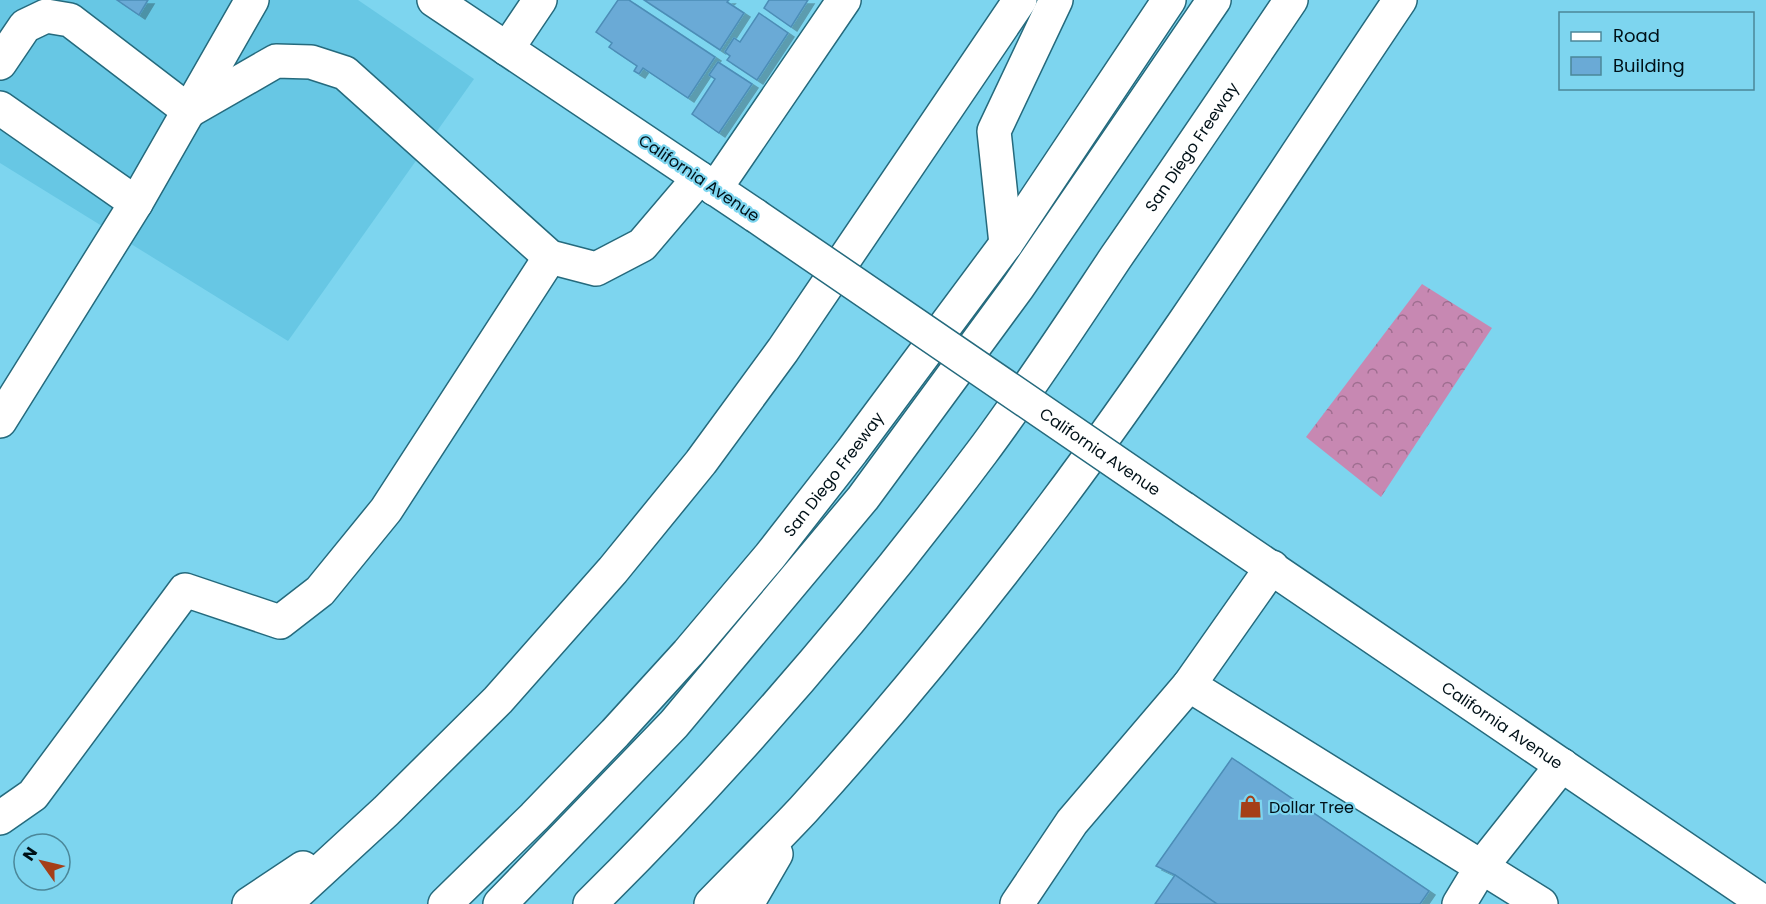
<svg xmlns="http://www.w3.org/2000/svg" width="1766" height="904" viewBox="0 0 1766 904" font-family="Poppins,sans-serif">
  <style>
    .built { fill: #67c7e4 }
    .forest { fill: url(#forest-crowns) }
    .building { fill: #6aaad6; stroke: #4c8db7; stroke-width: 1.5; filter: url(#shadow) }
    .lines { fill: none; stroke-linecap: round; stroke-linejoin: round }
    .minor-casing { stroke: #256a7d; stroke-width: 36 }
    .highway-casing { stroke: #256a7d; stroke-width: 36 }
    .minor { stroke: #fff; stroke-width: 33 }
    .highway { stroke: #fff; stroke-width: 33 }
    .minor-bridge-casing { stroke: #256a7d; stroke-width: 36; stroke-linecap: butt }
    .minor-bridge { stroke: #fff; stroke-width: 33 }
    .labels { text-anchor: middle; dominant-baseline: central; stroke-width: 4.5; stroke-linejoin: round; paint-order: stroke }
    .street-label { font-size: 16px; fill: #001118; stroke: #7dd5ef }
    .poi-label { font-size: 16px; fill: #001118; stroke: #7dd5ef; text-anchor: start }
  </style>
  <defs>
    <pattern id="forest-crowns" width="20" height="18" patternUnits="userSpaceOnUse" patternTransform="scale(1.5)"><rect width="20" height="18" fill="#c788b2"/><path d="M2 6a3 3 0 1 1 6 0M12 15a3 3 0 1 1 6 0" fill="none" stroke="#9f6e90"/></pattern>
    <filter id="shadow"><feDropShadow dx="6" dy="4" stdDeviation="0" flood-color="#0004"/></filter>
  </defs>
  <rect width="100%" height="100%" fill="#7dd5ef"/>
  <polygon class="built" points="0,0 358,0 474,79 288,341 0,163"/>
  <polygon class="forest" points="1422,284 1492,328 1381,497 1306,437"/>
  <g class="building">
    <polygon points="117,0 148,0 139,15"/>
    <polygon points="618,0 629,0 715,57 688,98 643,68 639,74 634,71 637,66 609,47 612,43 596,32"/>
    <polygon points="644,0 729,0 727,2 744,13 720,50"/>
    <polygon points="769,0 808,0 791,27 764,8"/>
    <polygon points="759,13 788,33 757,80 727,60 730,56 725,52 734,38 740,42"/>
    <polygon points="718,62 752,84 719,133 692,114 715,79 709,75"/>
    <polygon points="1232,758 1429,891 1420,904 1217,904 1175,875 1156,866"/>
    <polygon points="1175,875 1217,904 1155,904"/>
  </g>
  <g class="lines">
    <defs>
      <g id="minor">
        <polyline points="434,0 756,216"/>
        <polyline points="507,49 540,0"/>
        <polyline points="0,63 25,26 46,16 70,20 189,111"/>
        <polyline points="0,108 136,203"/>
        <polyline points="189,111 276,61 311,62 345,73 550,257 596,269 642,245 699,178"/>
        <polyline points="715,189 844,0"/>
        <polyline points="0,421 136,203 252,0"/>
        <path id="s1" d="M1183 508 1766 904"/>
        <polyline points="1272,567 1189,685 1541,904"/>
        <polyline points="0,818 33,795 185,590 280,622 320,591 386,510 550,257"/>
        <polyline points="1017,904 1072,822 1189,685"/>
        <polyline points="1459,904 1482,866 1562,765"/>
      </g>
      <g id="highway">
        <polyline points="1006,244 994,131 1056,0"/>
        <polyline points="249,904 303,868"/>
        <polyline points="285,904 386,811 498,700 613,570 701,462 783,350 1020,0"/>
        <path id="s2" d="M445 904 534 817 615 733 688 653 770 556 852 451 1006 244 1169 0"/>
        <polyline points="500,904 674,724 863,498 1018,287 1214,0"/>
        <path id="s3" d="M590 904C732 764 862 612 982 452 1029 389 1072 323 1116 257 1175 172 1233 86 1291 0"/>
        <path d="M711 904C741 873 773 842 803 810 891 713 975 610 1054 505 1176 342 1286 169 1400 0"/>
        <polyline points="747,904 776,854"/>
      </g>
    </defs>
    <use href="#minor" class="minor-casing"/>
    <use href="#highway" class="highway-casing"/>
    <use href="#minor" class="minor"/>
    <use href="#highway" class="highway"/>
    <defs>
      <g id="minor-bridge">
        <path id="s4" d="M756 216 1183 508"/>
      </g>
    </defs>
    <use href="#minor-bridge" class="minor-bridge-casing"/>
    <use href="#minor-bridge" class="minor-bridge"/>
  </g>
  <defs>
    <symbol id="shop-bare" viewBox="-9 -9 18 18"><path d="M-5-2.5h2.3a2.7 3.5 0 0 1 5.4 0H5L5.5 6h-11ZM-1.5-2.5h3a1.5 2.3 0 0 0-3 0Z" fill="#a53f18" stroke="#7dd5ef" stroke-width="2.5" paint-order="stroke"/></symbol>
  </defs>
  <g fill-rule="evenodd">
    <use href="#shop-bare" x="1234" y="790" width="33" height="33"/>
  </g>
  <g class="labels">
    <g class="street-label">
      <text stroke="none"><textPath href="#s3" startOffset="969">San Diego Freeway</textPath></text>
      <text transform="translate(699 178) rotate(34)">California Avenue</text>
      <text stroke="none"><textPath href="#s4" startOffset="417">California Avenue</textPath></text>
      <text stroke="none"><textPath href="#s2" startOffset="580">San Diego Freeway</textPath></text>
      <text stroke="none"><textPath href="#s1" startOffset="386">California Avenue</textPath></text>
    </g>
    <g class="poi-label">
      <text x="1269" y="807">Dollar Tree</text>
    </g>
  </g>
  <rect x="1559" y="12" width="195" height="78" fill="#7dd5ef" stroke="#4b8799" stroke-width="1.5"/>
  <rect x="1571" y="32" width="30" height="9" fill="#ffffff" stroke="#4b8799" stroke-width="1.5"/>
  <text x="1613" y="42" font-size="18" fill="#001118">Road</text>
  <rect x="1571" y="57" width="30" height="18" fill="#6aaad6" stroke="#4b8799" stroke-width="1.5"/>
  <text x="1613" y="72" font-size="18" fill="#001118">Building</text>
  <g transform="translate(42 862) rotate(304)"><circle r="28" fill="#7dd5ef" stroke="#4b8799" stroke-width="1.5"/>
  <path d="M0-4.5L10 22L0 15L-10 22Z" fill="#a53f18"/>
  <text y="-9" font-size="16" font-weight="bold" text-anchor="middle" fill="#001118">N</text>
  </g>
</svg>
